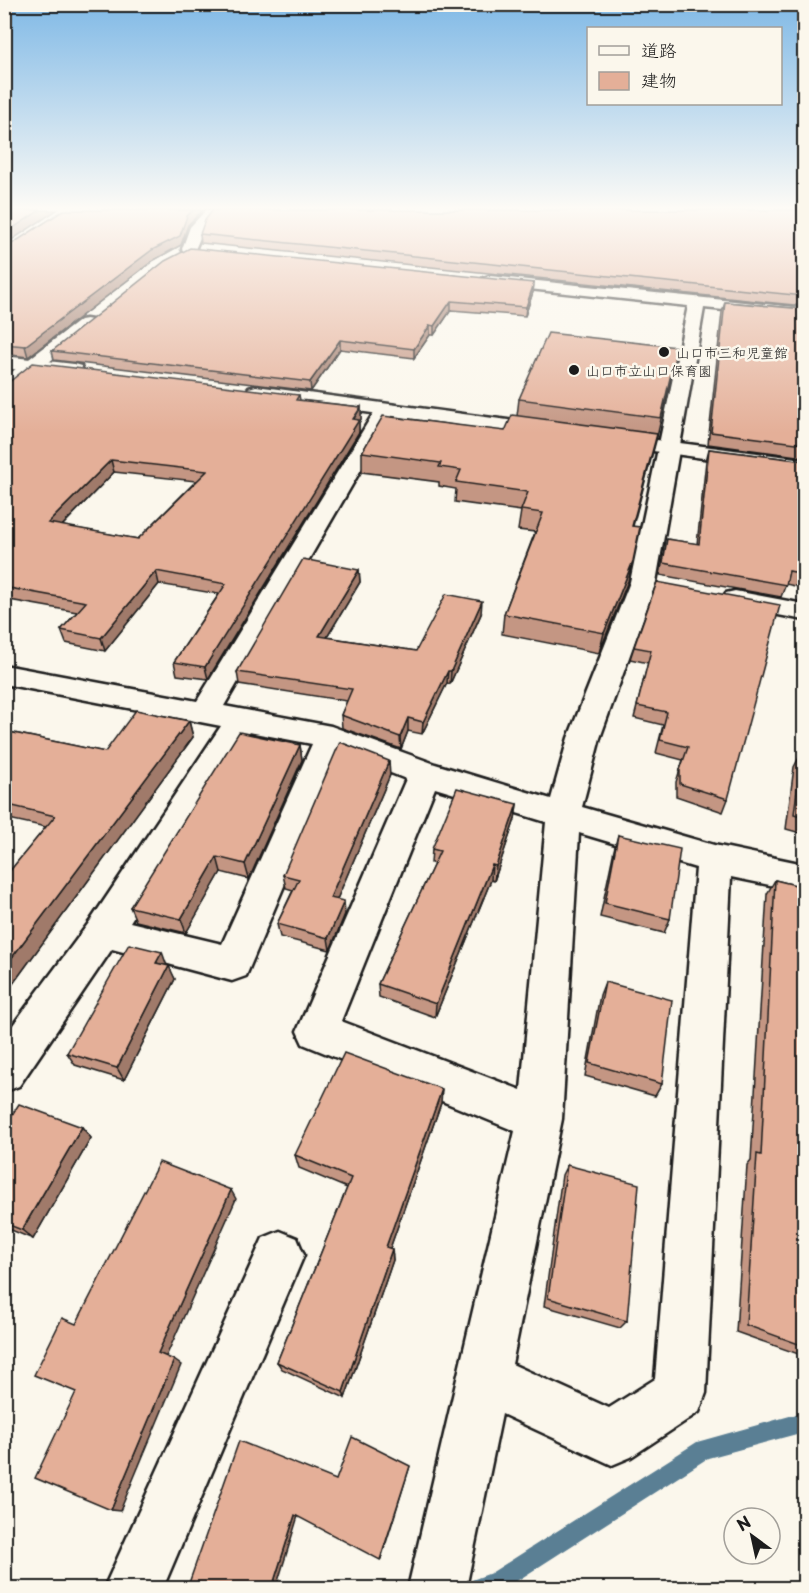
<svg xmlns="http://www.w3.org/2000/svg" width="809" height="1593" viewBox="0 0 809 1593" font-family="'Playpen Sans','Klee One',sans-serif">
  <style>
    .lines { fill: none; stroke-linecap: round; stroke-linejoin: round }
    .stream { fill: #5a7f94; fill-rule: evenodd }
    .minor-casing { stroke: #1c1c1c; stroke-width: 5 }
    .tertiary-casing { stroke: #1c1c1c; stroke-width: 5 }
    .minor { fill: #fbf7ec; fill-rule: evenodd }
    .tertiary { fill: #fbf7ec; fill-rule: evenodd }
    .wall { fill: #c49683; stroke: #1c1c1c; stroke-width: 1.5; fill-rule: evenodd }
    .shaded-wall { fill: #a07a6a; stroke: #1c1c1c; stroke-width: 1.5 }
    .building { fill: #e4af98; stroke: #1c1c1c; stroke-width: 1.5; fill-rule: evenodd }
    .poi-dot { fill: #1c1c1c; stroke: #fbf7ec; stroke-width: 2 }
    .labels { text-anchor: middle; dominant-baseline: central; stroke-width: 5; stroke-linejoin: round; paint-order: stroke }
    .far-poi-label { font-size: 14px; fill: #1c1c1c; stroke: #fbf7ec; text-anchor: start }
  </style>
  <rect width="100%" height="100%" fill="#fbf7ec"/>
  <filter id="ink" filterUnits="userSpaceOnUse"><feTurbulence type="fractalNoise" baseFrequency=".0167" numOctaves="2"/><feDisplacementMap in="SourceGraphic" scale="12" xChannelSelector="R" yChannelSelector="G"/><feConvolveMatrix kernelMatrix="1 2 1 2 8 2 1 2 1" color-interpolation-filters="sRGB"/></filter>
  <g filter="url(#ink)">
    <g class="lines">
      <polygon class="stream" points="804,1412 804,1432 708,1458 506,1588 469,1588 472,1580 491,1573 697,1442"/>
      <defs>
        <g id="minor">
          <polygon points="206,210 221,210 204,228 194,252 184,252 182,249 190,227"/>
          <path d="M489 276 804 308V318L704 308 656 582 600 738 582 807 714 845 804 864V892L731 877 706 1393 699 1412 631 1457 612 1465 502 1414 466 1588H408L515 1131 303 1044 297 1031 406 779 340 753 246 976 232 981 112 949 19 1086 4 1092V1037L91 920 221 726 4 684V665L197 701 376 409 379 405H393L396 409 224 706 331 726 435 764 551 799 568 738 630 582 688 306 483 284 481 281 483 278ZM249 732 312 744 222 944 130 922ZM435 788 546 822 521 1090 341 1021ZM579 833 696 868 655 1379 609 1408 512 1364 562 1119Z"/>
          <polygon points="86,319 92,320 95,324 92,328 11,392 4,394 4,378 80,320"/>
          <polygon points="735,591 804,604 804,620 726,605 722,599 726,593"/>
          <polygon points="280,1231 297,1238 304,1255 163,1588 104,1588 263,1238"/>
        </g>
        <g id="tertiary">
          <polygon points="4,356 74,364 81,366 83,370 81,374 74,376 4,368"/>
          <polygon points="256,386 553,426 560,428 563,432 560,436 553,438 249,396 246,392 249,388"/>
          <polygon points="610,434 804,459 804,472 603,444 599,440 603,436"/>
        </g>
      </defs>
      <use href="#minor" class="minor-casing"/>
      <use href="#tertiary" class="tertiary-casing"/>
      <use href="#minor" class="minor"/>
      <use href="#tertiary" class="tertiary"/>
    </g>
    <g class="wall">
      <polygon points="804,210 804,306 201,243 200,234"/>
      <polygon points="188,225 181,245 154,260 28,357 4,354 4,249"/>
      <polygon points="534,283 533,292 525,316 451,310 434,335 430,335 414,358 340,349 311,391 54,360 52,351"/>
      <polygon points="725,302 804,309 804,460 804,457 708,444 722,312"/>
      <polygon points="677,347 657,437 633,526 628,581 599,653 502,634 504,614 535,532 518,530 521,511 455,502 456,489 439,486 439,482 362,472 362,452 505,431 517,416 519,399"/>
      <path d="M4 384 299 395 300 400 361 407V419L359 423V432L208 679 177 675 174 662 219 594 159 584 105 651 66 643 61 630 77 612 4 599ZM114 472 196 481 138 539 62 526Z"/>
      <polygon points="709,449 804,461 804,588 786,584 781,597 660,575 667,539 697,544 706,461"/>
      <polygon points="359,570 360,582 327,637 416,651 481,614 450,684 447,683 422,734 408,731 401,749 342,728 341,715 347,701 239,684 237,672"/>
      <polygon points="657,582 728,799 723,812 676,796 676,782 683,760 656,753 663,725 634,718 648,663 630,659 634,647"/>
      <polygon points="189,721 193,737 12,985 4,983 4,878 46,827 4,818 4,731 105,752"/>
      <polygon points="300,745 302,760 249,879 221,872 186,933 136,921 130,907"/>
      <polygon points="802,752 804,753 804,834 786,829 794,767"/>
      <polygon points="390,775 337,899 345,914 330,950 280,937 277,924 293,890 286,888 283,875"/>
      <polygon points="517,804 515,819 494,881 491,880 435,1017 379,997 378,984 434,864 431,863 432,849"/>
      <polygon points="618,835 670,919 664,933 600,917 614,850"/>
      <polygon points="775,880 804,887 804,1356 736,1332 747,1165 751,1160 767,894"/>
      <polygon points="167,965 175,979 124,1080 75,1065 67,1053"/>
      <polygon points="605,982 662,1084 655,1096 585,1076 600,995"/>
      <polygon points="441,1103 390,1248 392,1249 393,1260 345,1398 282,1369 277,1362 347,1188 299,1168 295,1155"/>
      <polygon points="4,1127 82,1127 91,1138 33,1239 4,1227"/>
      <polygon points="567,1165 627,1321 620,1328 544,1306 562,1175"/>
    </g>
    <g class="shaded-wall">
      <polygon points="40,210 57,210 4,245 4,234"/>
      <polygon points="193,210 203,210 188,225 181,245 154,260 28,357 25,346 187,216"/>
      <polygon points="534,283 533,292 525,316 526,307"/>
      <polygon points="451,301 451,310 434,335 434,326"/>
      <polygon points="430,325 430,335 414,358 414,349"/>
      <polygon points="340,340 340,349 311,391 310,382"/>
      <polygon points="6,360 9,371 4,375 4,361"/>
      <polygon points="361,407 361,419 359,423 359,432 208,679 205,667"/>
      <polygon points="657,434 652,454 627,546 632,526"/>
      <polygon points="111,460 114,472 52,536 48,523"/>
      <polygon points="633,561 628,581 599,653 604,633"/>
      <polygon points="359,570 360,582 320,649 319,636"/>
      <polygon points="156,571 159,584 105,651 101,638"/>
      <polygon points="482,601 481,614 450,684 451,671"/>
      <polygon points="448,671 447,683 422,734 423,722"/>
      <polygon points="408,718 408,731 401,749 400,737"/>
      <polygon points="189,721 193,737 12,985 4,975 4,968"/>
      <polygon points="300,745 302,760 249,879 245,864"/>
      <polygon points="389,761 390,775 332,911 330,898"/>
      <polygon points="517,804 515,819 494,881 496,866"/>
      <polygon points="217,857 221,872 186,933 181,919"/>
      <polygon points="492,865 491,880 435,1017 436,1004"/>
      <polygon points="344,901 345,914 330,950 328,938"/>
      <polygon points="162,952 167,966 156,963"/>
      <polygon points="169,966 175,979 124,1080 117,1068"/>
      <polygon points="442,1089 441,1103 387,1257 386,1247"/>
      <polygon points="82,1127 91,1138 33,1239 22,1230"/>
      <polygon points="231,1190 236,1199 165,1359 158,1353"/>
      <polygon points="392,1249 393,1260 345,1398 343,1392"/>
      <polygon points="174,1360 181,1365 120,1511 111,1510"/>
      <polygon points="410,1466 381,1559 380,1560"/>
      <polygon points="295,1515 298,1516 276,1588 272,1588"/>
    </g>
    <g class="building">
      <polygon points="4,210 40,210 4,234"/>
      <polygon points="64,210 193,210 187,216 180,236 152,250 25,346 4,344 4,249"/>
      <polygon points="213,210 804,210 804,296 200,234 205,220"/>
      <polygon points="190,248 534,283 526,307 451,301 434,326 430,325 414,349 340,340 310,382 52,351 165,261"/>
      <polygon points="725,302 804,309 804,444 711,432"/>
      <polygon points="548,333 677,347 661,418 519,399"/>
      <path d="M33 363 299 395 296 400 361 407 353 419 359 420 205 667 174 662 226 584 156 571 101 638 61 630 86 602 4 587V384L9 382ZM111 460 207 471 138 539 48 523Z"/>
      <polygon points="512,415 657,434 632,526 640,527 633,561 604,633 504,614 543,513 521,510 528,492 456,482 461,470 439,467 441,463 362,452 383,416 505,431"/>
      <polygon points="709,449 804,461 804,574 789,571 786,585 663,563 667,539 699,544"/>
      <polygon points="303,559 359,570 319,636 416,651 446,594 482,601 451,671 448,671 423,722 408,718 400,737 341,715 352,689 237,672"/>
      <polygon points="657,582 780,605 728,799 680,784 680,770 688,747 660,740 667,712 637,706 651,650 634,647"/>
      <polygon points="136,710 189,721 4,968 4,878 55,816 4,804 4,731 105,752"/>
      <polygon points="239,732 300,745 245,864 217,857 181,919 130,907"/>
      <polygon points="340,742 389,761 330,898 344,901 328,938 277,924 299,879 283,875"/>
      <polygon points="802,752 804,753 804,817 794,814"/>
      <polygon points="457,788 517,804 496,866 492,865 436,1004 378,984 440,851 432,849"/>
      <polygon points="618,835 680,849 670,919 605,903"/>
      <polygon points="775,880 804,887 804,1346 746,1325 757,1154 761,1155"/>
      <polygon points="129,944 162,952 156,963 169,966 117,1068 67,1053"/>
      <polygon points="605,982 672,1000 662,1084 589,1063"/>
      <polygon points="344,1053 442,1089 386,1247 392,1249 343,1392 277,1362 351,1178 295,1155"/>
      <polygon points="19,1104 82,1127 22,1230 4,1223 4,1127"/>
      <polygon points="159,1162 231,1190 158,1353 174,1360 111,1510 35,1478 76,1392 34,1375 62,1318 76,1324"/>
      <polygon points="567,1165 639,1184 627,1321 548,1298"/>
      <polygon points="352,1437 410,1466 380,1560 295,1515 272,1588 194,1588 188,1586 239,1441 336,1480"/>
    </g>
  </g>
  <linearGradient id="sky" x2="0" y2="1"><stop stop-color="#80b9e6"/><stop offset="0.48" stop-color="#fdfbf6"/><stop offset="1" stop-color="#fdfbf6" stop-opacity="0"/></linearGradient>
  <rect width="809" height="433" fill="url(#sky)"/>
  <g class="poi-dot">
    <circle cx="664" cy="352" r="6"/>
    <circle cx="574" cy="370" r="6"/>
  </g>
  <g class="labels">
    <g class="far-poi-label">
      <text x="676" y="352">山口市三和児童館</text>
      <text x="586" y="370">山口市立山口保育園</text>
    </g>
  </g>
  <rect width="809" height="1593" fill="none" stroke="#fbf7ec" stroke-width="24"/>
  <rect x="12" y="12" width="785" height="1569" fill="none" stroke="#1c1c1c" stroke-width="2" filter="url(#ink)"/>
  <rect x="587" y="27" width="195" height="78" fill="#fbf7ec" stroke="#a29f99" stroke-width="1.5"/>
  <rect x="599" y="46" width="30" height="9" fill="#fbf7ec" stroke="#a29f99" stroke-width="1.5"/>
  <text x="641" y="57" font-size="18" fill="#1c1c1c">道路</text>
  <rect x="599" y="72" width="30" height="18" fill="#e4af98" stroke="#a29f99" stroke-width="1.5"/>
  <text x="641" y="87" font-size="18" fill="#1c1c1c">建物</text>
  <g transform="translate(752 1536) rotate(327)"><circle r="28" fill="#fbf7ec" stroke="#a29f99" stroke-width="1.5"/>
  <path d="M0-4.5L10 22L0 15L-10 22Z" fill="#1c1c1c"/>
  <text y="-9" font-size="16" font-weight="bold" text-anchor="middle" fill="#1c1c1c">N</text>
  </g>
</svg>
